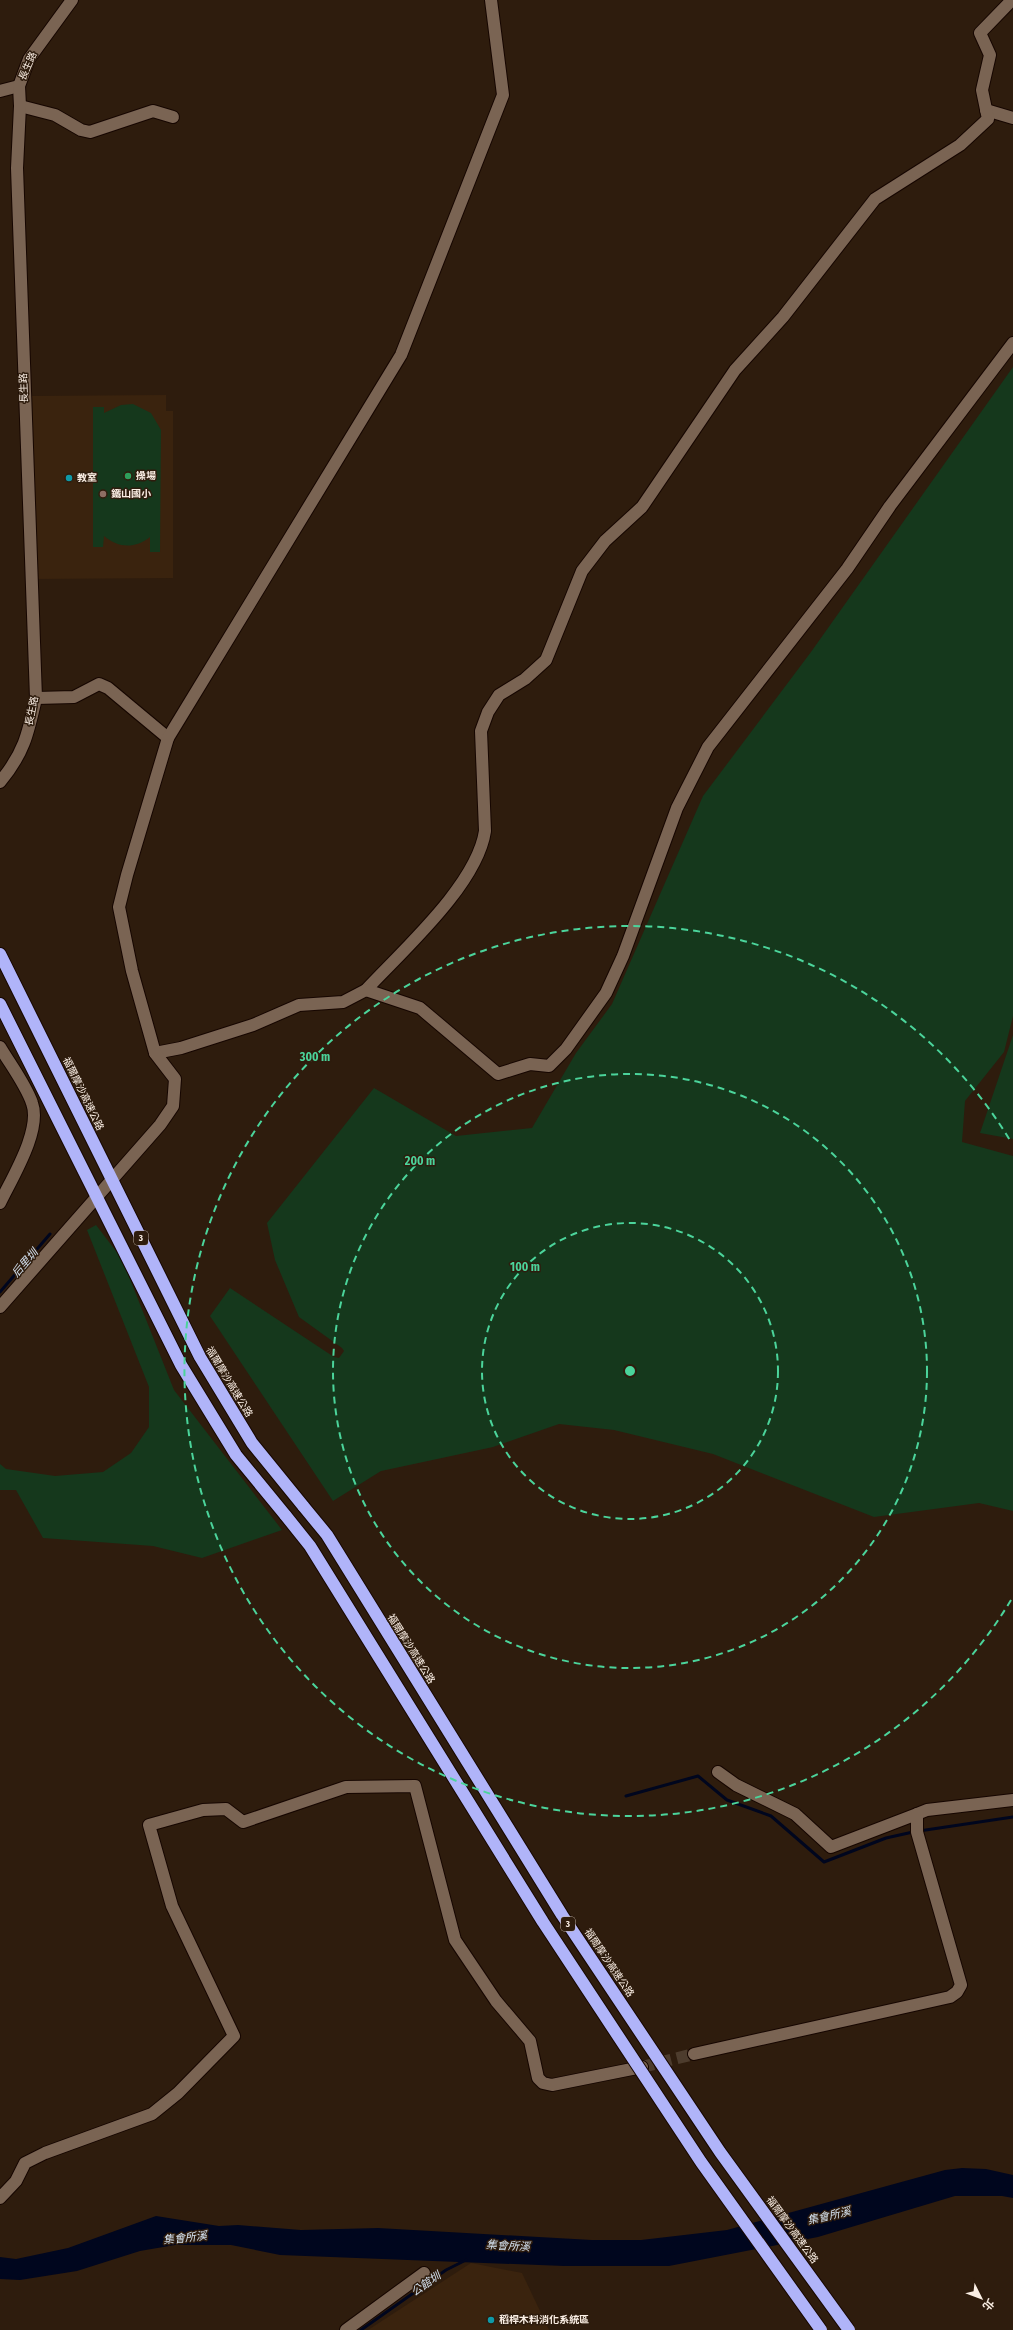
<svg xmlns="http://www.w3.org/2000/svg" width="1013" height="2330" viewBox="0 0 1013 2330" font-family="'Fira Sans Condensed','Noto Sans TC',sans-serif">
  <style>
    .built { fill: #3a230e }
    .green { fill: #15381c }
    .water { fill: #00061e }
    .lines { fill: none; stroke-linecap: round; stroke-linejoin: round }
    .stream { stroke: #00061e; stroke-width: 3 }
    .minor-tunnel { stroke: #4d3c2d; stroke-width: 12; stroke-dasharray: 12 6; stroke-linecap: butt }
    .minor-casing { stroke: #160600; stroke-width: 14 }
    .highway-casing { stroke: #160600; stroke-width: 14 }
    .minor { stroke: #7a6453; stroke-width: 12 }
    .highway { stroke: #b0b4f9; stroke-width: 12 }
    .highway-bridge-casing { stroke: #160600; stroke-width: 14; stroke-linecap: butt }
    .highway-bridge { stroke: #b0b4f9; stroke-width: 12 }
    .ring { fill: none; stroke: #4bd49b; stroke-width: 2; stroke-dasharray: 7 5 }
    .leisure-dot { fill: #2e9e5b; stroke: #2e1c0d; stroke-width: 1.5 }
    .culture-dot { fill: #0f9aa8; stroke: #2e1c0d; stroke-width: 1.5 }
    .education-dot { fill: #8d6e63; stroke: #2e1c0d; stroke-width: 1.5 }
    .labels { text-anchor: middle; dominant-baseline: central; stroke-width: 3; stroke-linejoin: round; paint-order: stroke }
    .shield { fill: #2e1c0d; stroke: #beb0a4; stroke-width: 1 }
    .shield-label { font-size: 9px; font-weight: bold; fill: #fbefe5 }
    .street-label { font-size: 10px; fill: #fbefe5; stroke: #2e1c0d }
    .poi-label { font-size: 10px; font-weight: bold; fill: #fbefe5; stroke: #2e1c0d; text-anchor: start }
    .water-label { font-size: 11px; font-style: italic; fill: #d5e3f2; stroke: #2e1c0d }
    .centre { fill: #4bd49b; stroke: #2e1c0d; stroke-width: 2 }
    .ring-label { font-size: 12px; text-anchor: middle; font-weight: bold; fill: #4bd49b; stroke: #2e1c0d; stroke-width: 3; stroke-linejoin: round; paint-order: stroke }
  </style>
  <rect width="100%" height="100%" fill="#2e1c0d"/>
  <g class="built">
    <polygon points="166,395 166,411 173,411 173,578 32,579 32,396"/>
    <polygon points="471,2263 522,2273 549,2330 368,2330"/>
  </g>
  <g class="green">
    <polygon points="1013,367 1013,1016 1004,1052 965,1101 962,1142 1013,1156 1013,1511 979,1503 874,1517 713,1454 614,1430 559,1424 493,1447 381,1471 333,1501 210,1316 230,1288 334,1357 339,1358 344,1351 342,1348 299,1317 275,1260 267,1223 374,1088 456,1136 532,1128 576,1053 612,1004 703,796 811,652"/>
    <path d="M133 404 151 413 161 430 160 552H150V537C135 549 118 548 104 536L103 547H93V407H104V413L121 405Z"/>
    <polygon points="1013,1035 1013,1139 980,1133"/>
    <polygon points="96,1225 122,1259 174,1390 282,1530 202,1558 153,1546 43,1538 16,1490 0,1490 0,1464 6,1469 55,1476 103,1472 131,1453 149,1427 149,1387 87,1230"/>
  </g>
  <polygon class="water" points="962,2168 986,2169 1013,2175 1013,2198 1002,2196 955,2196 818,2237 669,2266 564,2266 280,2255 231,2245 175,2245 140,2251 77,2271 20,2280 0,2279 0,2257 16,2259 68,2248 156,2216 219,2226 238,2225 301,2230 378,2228 592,2240 641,2240 727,2230 945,2170"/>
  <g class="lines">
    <g class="stream">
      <polyline points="0,1292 50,1234"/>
      <polyline points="626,1796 698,1776 727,1800 771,1816 824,1862 886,1838 913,1832"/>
      <polyline points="919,1831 1013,1817"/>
      <polyline points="361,2330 446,2270 466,2260"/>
    </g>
    <polyline class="minor-tunnel" points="642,2067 694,2054"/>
    <defs>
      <g id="minor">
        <polyline points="0,91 19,86"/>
        <polyline points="20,106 55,115 81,130 90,132 153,111 173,117"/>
        <polyline points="986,110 1013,118"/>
        <polyline points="36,698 74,697 99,684 108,688 168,738"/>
        <path d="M0 782C24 753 28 734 36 698L17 168 20 106 19 86 29 59 72 0"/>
        <path d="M366 990C402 951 477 885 485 831L481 731 488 712 499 695 525 679 546 660 582 571 605 541 642 507 735 370 783 317 875 199 960 145 988 119 982 90 990 55 980 33 1012 0"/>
        <path d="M0 1047C10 1064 26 1085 32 1103 42 1130 12 1178 0 1203"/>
        <polyline points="155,1053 181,1048 253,1025 299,1005 343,1002 366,990 420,1008 498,1074 530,1064 549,1066 566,1049 606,993 623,956 677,808 708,747 847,569 890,506 1013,343"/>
        <polyline points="0,1307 160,1125 173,1106 175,1079 155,1053 132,971 119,907 127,875 168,738 401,355 503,95 491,0"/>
        <polyline points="718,1772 736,1785 795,1814 831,1847 917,1814"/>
        <polyline points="694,2054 950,1997 957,1992 961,1985 917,1832 917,1814 927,1810 1013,1800"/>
        <polyline points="0,2198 16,2181 25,2163 45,2153 152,2114 178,2093 234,2036 172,1906 149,1825 203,1810 226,1809 243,1822 346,1787 415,1786 455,1940 496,2001 530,2041 538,2078 543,2083 552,2085 642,2067"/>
        <polyline points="346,2330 424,2273"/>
      </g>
      <g id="highway">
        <polyline points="0,954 200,1357 252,1443 304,1507"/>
        <polyline points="0,1004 181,1365 236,1455 286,1516"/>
      </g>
    </defs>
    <use href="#minor" class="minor-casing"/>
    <use href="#highway" class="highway-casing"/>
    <use href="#minor" class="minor"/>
    <use href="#highway" class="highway"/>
    <defs>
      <g id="highway-bridge">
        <polyline points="304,1507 327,1535 562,1915 720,2152 849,2330"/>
        <polyline points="286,1516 310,1546 543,1922 701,2162 821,2330"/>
      </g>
    </defs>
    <use href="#highway-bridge" class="highway-bridge-casing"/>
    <use href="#highway-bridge" class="highway-bridge"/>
  </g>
  <g class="ring">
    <circle cx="630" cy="1371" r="148"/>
    <circle cx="630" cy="1371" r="297"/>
    <path d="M1011 1600A445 445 0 1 1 1011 1142"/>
  </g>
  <circle class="leisure-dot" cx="128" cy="476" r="4"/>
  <g class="culture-dot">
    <circle cx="69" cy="478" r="4"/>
    <circle cx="491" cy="2320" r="4"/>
  </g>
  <circle class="education-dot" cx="103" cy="494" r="4"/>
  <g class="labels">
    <g class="shield">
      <rect x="134" y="1231" width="14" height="14" rx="3"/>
      <rect x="561" y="1917" width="14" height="14" rx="3"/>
    </g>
    <g class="shield-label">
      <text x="141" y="1238">3</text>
      <text x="568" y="1924">3</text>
    </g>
    <g class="street-label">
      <text transform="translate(28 66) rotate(-66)">長生路</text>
      <text transform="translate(24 388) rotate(-92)">長生路</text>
      <text transform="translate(32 711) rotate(-79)">長生路</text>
      <text transform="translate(83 1094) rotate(64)">福爾摩沙高速公路</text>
      <text transform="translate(229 1382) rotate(59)">福爾摩沙高速公路</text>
      <text transform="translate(411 1649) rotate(58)">福爾摩沙高速公路</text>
      <text transform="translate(609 1963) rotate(56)">福爾摩沙高速公路</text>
      <text transform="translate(792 2230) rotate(54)">福爾摩沙高速公路</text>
    </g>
    <g class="poi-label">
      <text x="136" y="476">操場</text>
      <text x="77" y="478">教室</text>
      <text x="111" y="494">鐵山國小</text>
      <text x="499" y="2320">稻桿木料消化系統區</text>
    </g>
    <g class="water-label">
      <text transform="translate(25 1263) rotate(-49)">后里圳</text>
      <text transform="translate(829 2216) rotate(-13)">集會所溪</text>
      <text transform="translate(185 2238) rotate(-6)">集會所溪</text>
      <text transform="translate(508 2246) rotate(3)">集會所溪</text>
      <text transform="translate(426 2284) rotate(-35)">公館圳</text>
    </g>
  </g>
  <circle cx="630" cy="1371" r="6" class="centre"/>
  <g class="ring-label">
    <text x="315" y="1061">300 m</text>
    <text x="420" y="1165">200 m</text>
    <text x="525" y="1271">100 m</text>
  </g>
  <g transform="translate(981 2298) rotate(132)" stroke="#2e1c0d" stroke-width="3" paint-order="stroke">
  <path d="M0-3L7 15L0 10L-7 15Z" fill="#fbefe5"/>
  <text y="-6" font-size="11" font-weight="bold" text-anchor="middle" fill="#fbefe5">北</text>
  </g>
</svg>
